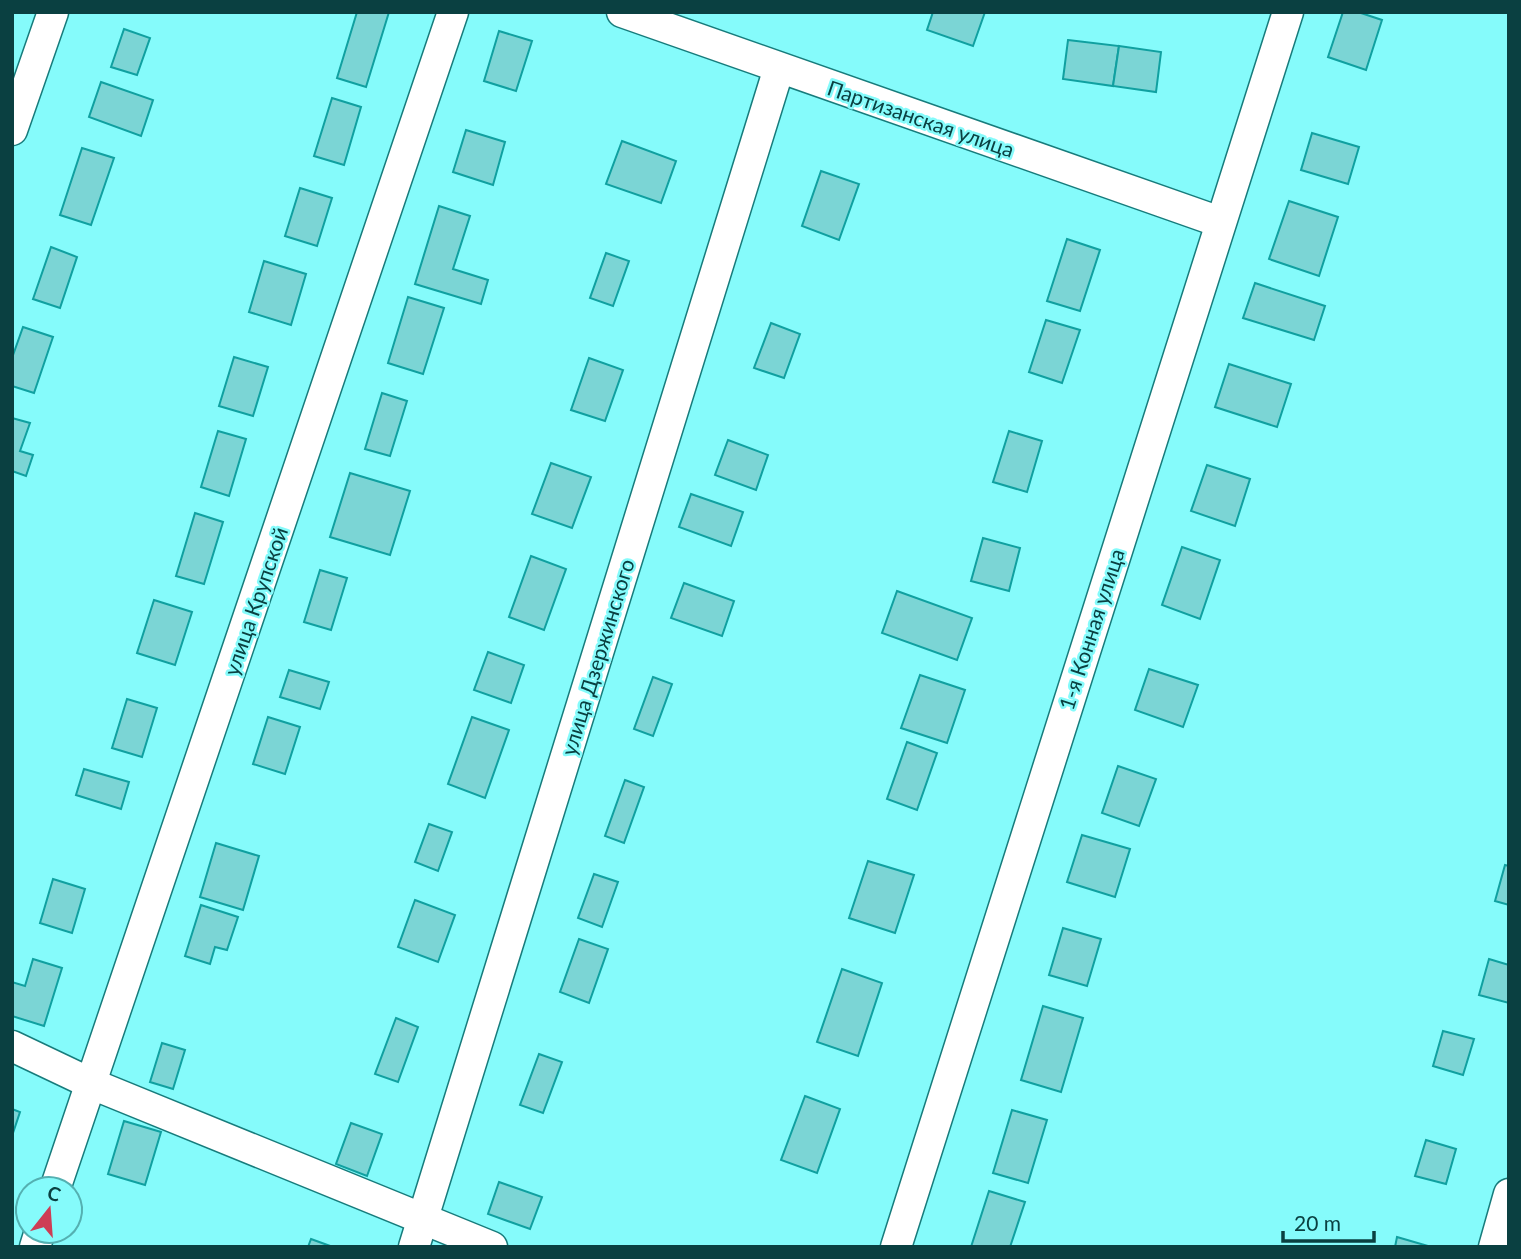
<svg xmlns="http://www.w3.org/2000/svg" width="1521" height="1259" viewBox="0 0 1521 1259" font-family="Lato,sans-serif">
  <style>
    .building { fill: #7bd5d5; stroke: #10a0a0; stroke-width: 2 }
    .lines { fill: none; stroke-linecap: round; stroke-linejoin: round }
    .minor-casing { stroke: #177c7c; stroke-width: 33 }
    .minor { stroke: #fff; stroke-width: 30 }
    .labels { text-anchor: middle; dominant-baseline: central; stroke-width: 5; stroke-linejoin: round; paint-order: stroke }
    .street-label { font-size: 21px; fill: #0a4041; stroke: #85fbfb }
  </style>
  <rect width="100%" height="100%" fill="#85fbfb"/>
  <g class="building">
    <polygon points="357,12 389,12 366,87 337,78"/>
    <polygon points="933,12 985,12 973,46 927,30"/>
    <polygon points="1343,12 1358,12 1382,20 1366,70 1328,57"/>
    <polygon points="124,29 150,38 137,75 111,67"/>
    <polygon points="499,31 532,41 516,91 484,81"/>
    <polygon points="1068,40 1119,46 1113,86 1063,79"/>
    <polygon points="1119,46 1161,52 1156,92 1113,86"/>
    <polygon points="101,82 153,100 141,136 89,117"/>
    <polygon points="332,98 361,107 344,165 314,156"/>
    <polygon points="466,130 505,142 493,185 453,172"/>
    <polygon points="1312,133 1359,147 1348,184 1301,170"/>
    <polygon points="622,141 676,161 661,203 606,184"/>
    <polygon points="82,148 114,158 91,225 60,215"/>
    <polygon points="821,171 859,184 839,240 802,226"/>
    <polygon points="300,188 332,198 317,246 285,236"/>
    <polygon points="1289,201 1338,217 1319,276 1269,259"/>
    <polygon points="439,206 470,216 453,269 488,280 481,304 415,284"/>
    <polygon points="1067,239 1100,250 1080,311 1047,301"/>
    <polygon points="51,247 77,257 60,308 33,299"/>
    <polygon points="606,253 629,261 613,306 590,298"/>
    <polygon points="264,261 306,274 291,325 249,312"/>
    <polygon points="1255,283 1325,306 1314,340 1243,318"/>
    <polygon points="408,297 444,308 423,374 388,363"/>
    <polygon points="1046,320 1080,330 1062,383 1029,372"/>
    <polygon points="771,323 800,334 784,378 754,368"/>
    <polygon points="23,327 53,337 34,393 12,386 12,358"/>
    <polygon points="234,357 268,367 253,416 219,406"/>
    <polygon points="589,358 623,370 605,421 571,410"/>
    <polygon points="1229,364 1291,384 1277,427 1215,407"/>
    <polygon points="382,393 407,401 390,456 365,449"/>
    <polygon points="12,418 30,423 20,451 33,455 26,476 12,471"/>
    <polygon points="218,431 246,439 229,496 201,487"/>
    <polygon points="1009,431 1042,441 1027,492 993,482"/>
    <polygon points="728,440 768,455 756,490 715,475"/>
    <polygon points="551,463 591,477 572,528 532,514"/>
    <polygon points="1207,465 1250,479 1235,526 1191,511"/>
    <polygon points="350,473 410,491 390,555 330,537"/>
    <polygon points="691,494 743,512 731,546 679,527"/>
    <polygon points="195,513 223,522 204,584 176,576"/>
    <polygon points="983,538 1020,548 1009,591 971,581"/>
    <polygon points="1182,547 1220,560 1200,619 1162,605"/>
    <polygon points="531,556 566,569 544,630 509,617"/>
    <polygon points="320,570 347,578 331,630 304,622"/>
    <polygon points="684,583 734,601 722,636 671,618"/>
    <polygon points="897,591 972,618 957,660 882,633"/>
    <polygon points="154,600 192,612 175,665 137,653"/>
    <polygon points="488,652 524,665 511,703 474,690"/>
    <polygon points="1149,669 1198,685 1183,727 1135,710"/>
    <polygon points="289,670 329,682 320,709 280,697"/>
    <polygon points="920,675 965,690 947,743 901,728"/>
    <polygon points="653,677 672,684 653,736 634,729"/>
    <polygon points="127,699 157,708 142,757 112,748"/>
    <polygon points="268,717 300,727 285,774 253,764"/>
    <polygon points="472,717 509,730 485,798 448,784"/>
    <polygon points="907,742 937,753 917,810 887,799"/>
    <polygon points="1118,766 1156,779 1139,826 1102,813"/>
    <polygon points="84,769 129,782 121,809 76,795"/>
    <polygon points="625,780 644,787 624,843 605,836"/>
    <polygon points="429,824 452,832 438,871 415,862"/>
    <polygon points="1082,835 1130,849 1115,897 1067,882"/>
    <polygon points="216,843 259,856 243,910 200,897"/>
    <polygon points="868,861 914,875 895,933 849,918"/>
    <polygon points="1505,865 1509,866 1509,905 1495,901"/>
    <polygon points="594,874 618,882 602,927 578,918"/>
    <polygon points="53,879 85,889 72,933 40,923"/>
    <polygon points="415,900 455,915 438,962 398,947"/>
    <polygon points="201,905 238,917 227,950 215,947 210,964 185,956"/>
    <polygon points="1063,928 1101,939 1087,986 1049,975"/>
    <polygon points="579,939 608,949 589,1003 560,992"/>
    <polygon points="33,959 62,968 44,1026 12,1016 12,982 25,986"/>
    <polygon points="1489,959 1509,965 1509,1003 1479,995"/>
    <polygon points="842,969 882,983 858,1056 817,1042"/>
    <polygon points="1043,1006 1083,1018 1061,1092 1021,1080"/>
    <polygon points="396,1018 418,1027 398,1082 375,1074"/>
    <polygon points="1443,1031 1474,1039 1463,1075 1433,1066"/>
    <polygon points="162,1043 185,1050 173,1089 150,1082"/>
    <polygon points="539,1054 562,1062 543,1113 520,1105"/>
    <polygon points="805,1096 840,1109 817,1173 781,1160"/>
    <polygon points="12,1109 20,1112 12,1136"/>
    <polygon points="1012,1110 1047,1120 1028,1183 993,1173"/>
    <polygon points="124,1121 161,1132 145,1185 108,1174"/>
    <polygon points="351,1123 382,1134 367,1176 336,1164"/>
    <polygon points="1426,1140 1456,1149 1446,1184 1415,1176"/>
    <polygon points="499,1182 542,1197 530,1229 488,1214"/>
    <polygon points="989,1191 1025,1202 1010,1247 971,1247"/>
    <polygon points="1397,1237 1428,1246 1427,1247 1395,1247"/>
    <polygon points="311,1239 333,1247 308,1247"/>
  </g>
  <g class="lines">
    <defs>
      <g id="minor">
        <polyline points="622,12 1220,222"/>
        <polyline points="12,130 53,12"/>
        <polyline points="12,1046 92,1084 492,1247"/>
        <polyline points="55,1189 453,12"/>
        <polyline points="35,1247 40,1231"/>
        <polyline points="414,1247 779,68"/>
        <polyline points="896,1247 1288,12"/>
        <polyline points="1494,1247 1509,1194"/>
      </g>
    </defs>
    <use href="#minor" class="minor-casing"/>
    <use href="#minor" class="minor"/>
  </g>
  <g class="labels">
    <g class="street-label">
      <text transform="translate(921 118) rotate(19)">Партизанская улица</text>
      <text transform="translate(255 601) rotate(-71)">улица Крупской</text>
      <text transform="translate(1091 629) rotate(-72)">1-я Конная улица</text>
      <text transform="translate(597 657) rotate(-73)">улица Дзержинского</text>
    </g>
  </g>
  <rect width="1521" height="1259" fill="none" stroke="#0a4041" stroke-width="28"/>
  <g transform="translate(49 1210) rotate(17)"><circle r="33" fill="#85fbfb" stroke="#54b0b1" stroke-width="2"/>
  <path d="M0-5L12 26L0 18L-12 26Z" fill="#cd3d55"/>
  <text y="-10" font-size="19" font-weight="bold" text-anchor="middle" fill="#0a4041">С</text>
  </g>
  <path d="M1283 1231v10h91v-10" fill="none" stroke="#0a4041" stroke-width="3.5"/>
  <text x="1294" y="1231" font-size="21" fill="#0a4041" stroke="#85fbfb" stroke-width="5" paint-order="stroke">20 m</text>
</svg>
